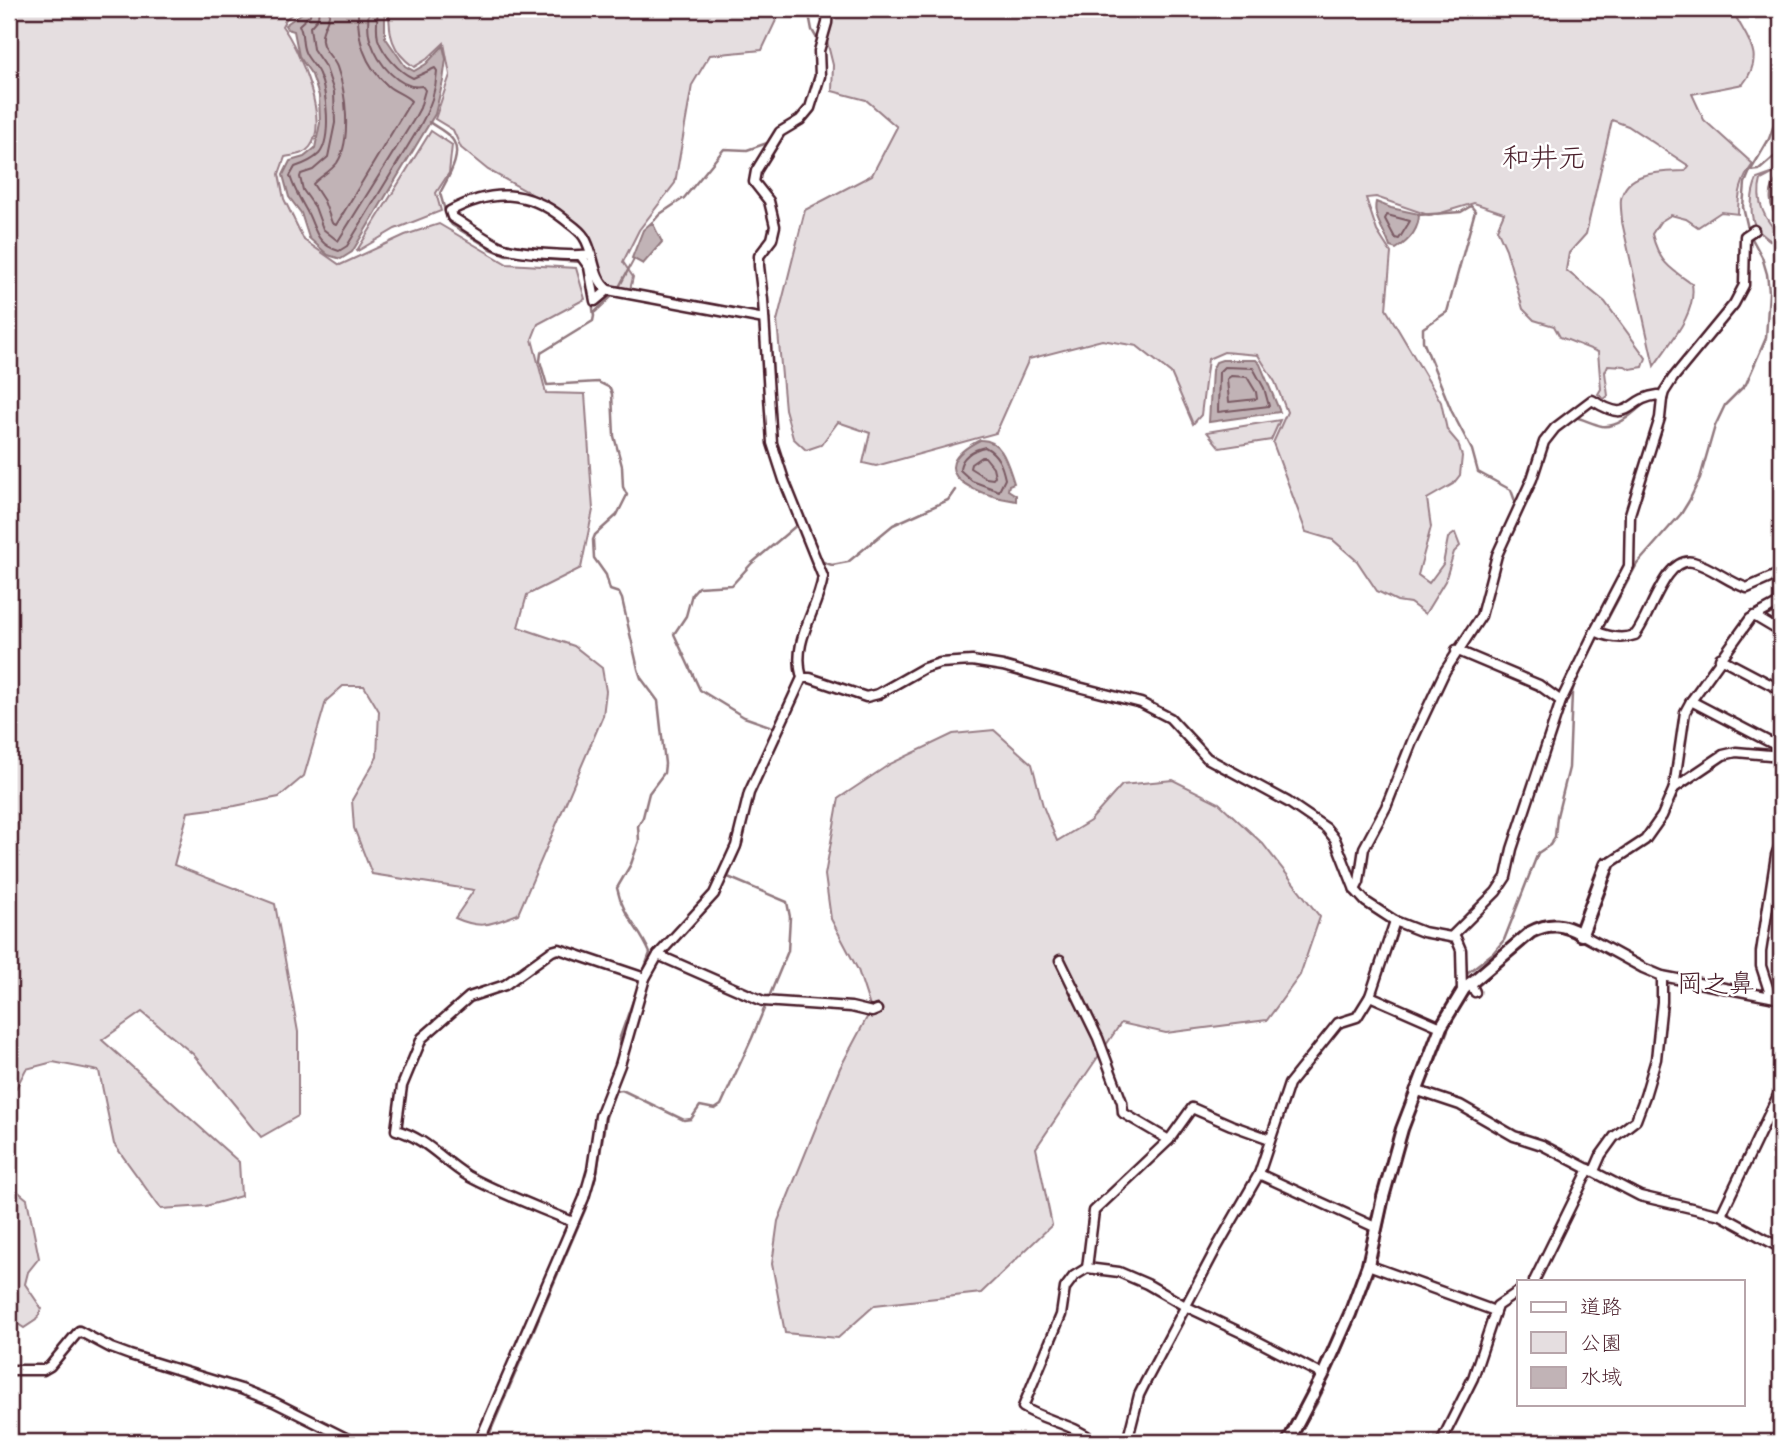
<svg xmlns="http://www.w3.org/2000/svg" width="1790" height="1451" viewBox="0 0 1790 1451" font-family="Mynerve,'Klee One',sans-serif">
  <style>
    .green { fill: #e5dee0; stroke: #987e86; stroke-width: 2 }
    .water { fill: #c1b3b6; stroke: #91787e; stroke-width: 2 }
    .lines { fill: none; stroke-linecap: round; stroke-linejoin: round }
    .shore { stroke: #7a5a63; stroke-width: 2 }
    .stream { stroke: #91787e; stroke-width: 2.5 }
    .minor-casing { stroke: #4a1f2b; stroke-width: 13 }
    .tertiary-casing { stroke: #4a1f2b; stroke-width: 16 }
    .secondary-casing { stroke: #4a1f2b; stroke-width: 18 }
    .minor { stroke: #fff; stroke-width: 8 }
    .tertiary { stroke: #fff; stroke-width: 10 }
    .secondary { stroke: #fff; stroke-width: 12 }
    .labels { text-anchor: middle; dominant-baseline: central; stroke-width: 5; stroke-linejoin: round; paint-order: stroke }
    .neighbourhood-label { font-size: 26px; fill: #4a1f2b; stroke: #fff }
    .quarter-label { font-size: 28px; fill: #4a1f2b; stroke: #fff }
  </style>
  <rect width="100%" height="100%" fill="#fff"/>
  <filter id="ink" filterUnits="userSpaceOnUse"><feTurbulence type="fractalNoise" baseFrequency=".0143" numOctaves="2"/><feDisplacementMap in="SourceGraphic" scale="14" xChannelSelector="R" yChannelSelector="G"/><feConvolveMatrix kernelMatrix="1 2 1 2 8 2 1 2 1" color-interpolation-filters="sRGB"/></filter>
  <g filter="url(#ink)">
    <g class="green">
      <path d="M9 9H298L286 19 282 26C299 48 330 122 310 147 304 155 294 155 285 157L279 174 284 199 304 240 340 265 405 235 439 224 507 264 576 268 585 299 538 324 532 339 546 393 585 394 593 510 581 568 527 595 518 627 574 646 602 668 606 691 603 716 518 914C491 924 482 930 455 918L474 890 372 874 354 828 352 800 377 757 379 711 364 686H343L326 701 304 776 279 797 235 806 188 812 174 865 275 904 298 1032V1116L261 1137 193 1054 142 1012 102 1040 239 1162 241 1196 206 1206 161 1209 114 1144 99 1071 53 1062 26 1069 15 1090 9 1125V539L14 535 17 513 9 503Z"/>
      <path d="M389 9H792L778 16 762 50 710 55 692 85 675 183 639 230 623 262 633 277 630 290 605 284 584 230 548 203 488 170 461 148 453 130 435 119 450 75 444 43 427 59 414 67C391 51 389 34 389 9Z"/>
      <path d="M819 9H1732C1745 38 1767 53 1743 84L1692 94 1704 120 1753 164C1741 180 1738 194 1738 214L1721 212 1698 227 1686 219 1671 215 1660 222 1652 234C1659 262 1669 268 1692 284 1697 314 1670 342 1654 366L1622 222C1622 215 1620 206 1621 199 1627 170 1662 172 1685 171L1689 166 1628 126 1612 120 1586 234 1569 253 1566 270 1605 302 1646 358 1643 367 1630 369 1625 366 1608 365 1605 372 1608 396 1604 399 1598 394 1601 389 1598 352 1560 337 1554 326 1534 320 1523 309 1506 249 1497 229 1504 213 1474 203 1431 216 1376 197 1366 198 1377 231 1391 253 1386 309 1441 402 1447 430 1458 443 1462 456 1460 475 1453 484 1427 499 1431 527 1418 575 1429 583 1443 564 1448 538 1455 533 1460 546 1454 552 1445 581 1425 614 1410 603 1397 601 1377 591 1357 561 1333 540 1306 532 1273 443 1287 412 1275 382 1258 355 1224 352 1208 359 1201 415 1193 424 1171 373 1137 346 1102 340 1029 359 996 433 876 466 863 463 870 433 838 422 821 445 806 450 793 438 785 409 777 321 805 210 872 175 897 127 866 100 832 91 833 65Z"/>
      <polygon points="431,131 452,145 449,173 436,193 441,211 395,229 356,252"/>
      <path d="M1774 173 1761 180C1755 201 1765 222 1781 235V248C1774 243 1764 237 1758 230 1748 219 1751 192 1757 179Z"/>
      <polygon points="1280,420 1271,440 1220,448 1207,432"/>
      <polygon points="994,730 1032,764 1043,806 1057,841 1090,821 1122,785 1173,780 1219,803 1263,844 1320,917 1300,975 1267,1020 1166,1033 1121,1023 1036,1148 1052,1225 981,1293 875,1305 838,1338 785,1333 772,1264 778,1221 840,1068 871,1010 858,970 831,919 825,875 839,798 890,764 953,734"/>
      <polygon points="9,1152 16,1190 27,1199 39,1258 28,1272 25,1284 42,1309 36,1320 24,1328 9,1318"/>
    </g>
    <g class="water">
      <polygon points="308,9 385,9 385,37 405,66 414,71 426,64 443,46 446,59 443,81 435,114 352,252 341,259 328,255 309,238 301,213 289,197 283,175 290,161 304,157 315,148 320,123 319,96 312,75 299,56 294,31 287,29 285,25"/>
      <path d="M1781 175V222C1768 208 1766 188 1781 175Z"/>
      <path d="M1376 202 1391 208 1419 214C1419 229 1409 241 1396 249L1390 247C1386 232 1372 217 1376 202Z"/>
      <polygon points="652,222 662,242 643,264 632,258 643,230"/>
      <polygon points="1222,360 1256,360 1260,364 1280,412 1209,422 1212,370 1216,362"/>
      <path d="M980 440C1003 439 1008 466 1014 483L1009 485 1008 490 1016 495V501C979 496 917 472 980 440Z"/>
    </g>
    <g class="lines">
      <g class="shore">
        <path d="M311 9 310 15 299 25C304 34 301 43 305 52 308 60 316 66 319 74 327 92 332 139 319 154 312 161 304 164 295 167L290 176C294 189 299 197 305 208 316 226 314 244 339 251L347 246 420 126C430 109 436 90 437 71L435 68 413 78C399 72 383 54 378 39 376 30 377 18 378 9"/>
        <path d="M319 9 318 18 310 27 313 49 326 68 334 92 335 123 328 157 313 170 301 174 300 177 303 190 315 207 323 229 338 241 413 121 420 108 425 90 422 86C399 90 378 63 371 42 367 33 368 19 369 9"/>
        <path d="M330 9C330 21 318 32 323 45 326 53 334 59 337 67 346 92 352 140 337 163 330 172 319 177 313 184L324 201 332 223 336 225 411 101C406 95 395 92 388 86 364 65 357 39 358 9"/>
        <polygon points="1387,215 1410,221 1399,239 1395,238 1385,219"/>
        <polygon points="1224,367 1253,368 1264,388 1269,406 1218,412 1219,372"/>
        <polygon points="1231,376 1247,377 1256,392 1257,399 1229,402 1227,379"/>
        <path d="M985 447C998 454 1002 465 1005 479L999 491 972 481 960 470C960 457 974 449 985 447Z"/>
        <polygon points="981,457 985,457 993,467 995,476 993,479 986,478 970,468 971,464"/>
      </g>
      <g class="stream">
        <polyline points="808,9 812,30 819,42"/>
        <polyline points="1778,9 1781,36"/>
        <polyline points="821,85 825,75 823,51"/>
        <path d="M429 122C436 127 447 132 452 139 464 154 447 179 440 193L447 218 452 225 491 249 506 255H522"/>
        <polyline points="1751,170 1769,139 1776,119"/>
        <polyline points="773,202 777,219"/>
        <polyline points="1418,215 1461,212 1471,206 1475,211 1447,312 1423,328 1423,341 1452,412 1472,450 1478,472 1511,490 1516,504"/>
        <polyline points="651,224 660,214 684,198 724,149 747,150 770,142"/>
        <polyline points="529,256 539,259 581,262"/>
        <polyline points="584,267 589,288"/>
        <polyline points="618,289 634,259"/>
        <path d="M592 301 594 316 593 321 541 353 540 361 547 385 598 382 610 388 612 394 614 436 622 466 623 487 627 495 617 515 595 535 593 540 594 558 606 575 610 590 619 593 622 599 638 669 641 678 658 701 665 764 664 773 649 793 643 817 638 826 639 841 631 864 617 888C623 917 639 927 650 953L620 1037 618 1054"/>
        <polyline points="595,312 611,297"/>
        <path d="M1575 417C1583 419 1593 424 1602 426 1619 428 1634 412 1646 402"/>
        <polyline points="820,561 832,565 848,562 893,525 948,500 955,490"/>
        <polyline points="1469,641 1483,620"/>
        <polyline points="1581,669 1637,564 1681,514 1689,501 1700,478 1715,426 1725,405 1746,384 1766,338 1769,291 1767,274 1762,257 1749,233 1743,207 1745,183 1750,171 1759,170 1781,151"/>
        <polyline points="775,728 744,717 700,690 674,634 686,616 692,594 698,587 732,585 752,563 798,524"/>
        <polyline points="1394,799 1419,736 1450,670"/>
        <polyline points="738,822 743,801"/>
        <polyline points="1362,891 1371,901"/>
        <polyline points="1377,905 1408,922"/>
        <polyline points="1414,924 1428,929"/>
        <polyline points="1460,940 1465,949 1467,973"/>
        <polyline points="1467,981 1467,973 1493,953 1504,940 1538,853 1550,845 1555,837 1557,816 1569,768 1572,693 1575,681"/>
        <polyline points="1461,1003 1467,996 1467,991"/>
        <polyline points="615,1091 622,1090 684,1120 691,1119 700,1106 715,1109 721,1105 752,1038 788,951 790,917 787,902 728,877 742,844 746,826"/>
        <polyline points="486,1442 585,1210 597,1172 606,1117 615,1092"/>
        <polyline points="1294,1442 1317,1403 1337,1361 1374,1271 1391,1189 1411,1121 1454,1015"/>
      </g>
      <defs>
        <g id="minor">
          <path d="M591 254C574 257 514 253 499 246 483 238 467 226 452 217L450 211C491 189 527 189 564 219 570 224 580 230 584 237 595 253 592 278 608 290L764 319"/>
          <polyline points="581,256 589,267 595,301 608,290"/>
          <polyline points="1662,399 1664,392 1673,378 1734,304 1744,285 1745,236 1754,230"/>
          <polyline points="1754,616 1781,632"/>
          <polyline points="1456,650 1539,685 1561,701 1595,631"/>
          <polyline points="1720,658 1781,690"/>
          <polyline points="802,678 810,678 866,697 878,694 924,668 940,663 972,661 1003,666 1063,683 1141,703 1170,718 1207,758 1288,802 1326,828 1335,839 1355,890 1366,902 1395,921 1423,932 1456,938 1461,950 1462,991"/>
          <polyline points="1691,701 1781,748"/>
          <polyline points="1674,788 1723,755 1736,752 1781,756"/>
          <polyline points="1607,865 1645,840 1662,816 1674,788 1685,712 1691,701 1750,619 1781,602"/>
          <path d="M1355 890 1359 882 1364 848 1386 807 1413 739 1445 671 1481 616 1497 555 1532 479 1544 442 1555 428 1592 400C1633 426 1624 399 1658 395L1662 399 1660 418 1630 514 1629 566 1595 631C1608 637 1621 640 1635 635 1650 618 1665 555 1693 562 1712 567 1728 582 1747 588L1781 573"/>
          <polyline points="1581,934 1643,968 1662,976 1781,999"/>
          <polyline points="1451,937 1496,892 1506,877 1512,849 1561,701"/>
          <polyline points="658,955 763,1001 851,1007 872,1012 877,1010"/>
          <polyline points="1060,960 1098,1038 1122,1102 1123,1113 1169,1140 1192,1108 1231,1125 1270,1139"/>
          <polyline points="1470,982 1475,992"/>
          <polyline points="1370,996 1441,1027"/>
          <polyline points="1771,997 1761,966 1761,952 1776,855 1781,842"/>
          <polyline points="1415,1090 1460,1105 1514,1136 1542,1145 1640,1196 1721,1215 1781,1248"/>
          <polyline points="1594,1171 1601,1155 1614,1137 1636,1120 1645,1096 1656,1059 1662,1002 1662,976"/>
          <polyline points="1259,1174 1377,1228"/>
          <polyline points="1721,1215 1781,1089"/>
          <path d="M573 1222C538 1207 501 1194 468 1176 443 1161 426 1138 396 1130L402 1086 422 1038 469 997 505 985 552 951 559 949 645 978"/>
          <polyline points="1368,1265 1495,1311"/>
          <polyline points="1087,1268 1094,1211 1169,1140"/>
          <polyline points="1534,1281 1589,1169"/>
          <polyline points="9,1370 43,1370 50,1366 79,1331 111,1348 130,1355 241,1389 274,1402 354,1442"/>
          <path d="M479 1442 584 1198 592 1170 600 1116 620 1065 645 978 658 955 714 894 736 846 749 793 802 678C791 640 817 613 823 577L784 480 772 443 763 300 759 266V256L772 239 775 226 769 201 754 182 756 171 780 132 800 120 810 108 820 76 819 51 827 23 828 9"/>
          <path d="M1095 1442C1072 1423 1047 1422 1023 1407L1061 1315 1065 1288 1074 1276 1087 1268 1119 1272 1147 1284 1185 1306 1242 1333 1323 1375"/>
          <polyline points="1127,1442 1139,1395 1146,1381 1217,1247 1259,1174 1289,1084 1338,1023 1357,1017 1370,996 1395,921"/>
          <polyline points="1441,1442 1473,1378 1497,1306 1519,1291"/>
        </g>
        <path id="tertiary" d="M1288 1442 1323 1375 1350 1314 1368 1265 1383 1197 1402 1129 1441 1027 1464 989 1531 932C1550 922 1564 924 1581 934"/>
        <polyline id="secondary" points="1581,934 1607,865"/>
      </defs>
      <use href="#minor" class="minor-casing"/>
      <use href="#tertiary" class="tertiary-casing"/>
      <use href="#secondary" class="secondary-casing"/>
      <use href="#minor" class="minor"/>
      <use href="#tertiary" class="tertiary"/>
      <use href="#secondary" class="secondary"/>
    </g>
  </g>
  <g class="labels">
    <g class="neighbourhood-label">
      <text x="1716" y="985">岡之鼻</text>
    </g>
    <g class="quarter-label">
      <text x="1544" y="159">和井元</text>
    </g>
  </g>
  <rect width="1790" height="1451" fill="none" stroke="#fff" stroke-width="35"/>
  <rect x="18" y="18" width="1755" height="1416" fill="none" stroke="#4a1f2b" stroke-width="2.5" filter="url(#ink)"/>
  <rect x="1517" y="1280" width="228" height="126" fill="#ffffff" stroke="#b7a5aa" stroke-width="2"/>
  <rect x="1531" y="1302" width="35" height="10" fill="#ffffff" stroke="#b7a5aa" stroke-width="2"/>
  <text x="1580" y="1314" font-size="21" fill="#4a1f2b">道路</text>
  <rect x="1531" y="1332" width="35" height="21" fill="#e5dee0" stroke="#b7a5aa" stroke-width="2"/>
  <text x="1580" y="1350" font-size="21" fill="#4a1f2b">公園</text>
  <rect x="1531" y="1367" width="35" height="21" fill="#c1b3b6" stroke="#b7a5aa" stroke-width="2"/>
  <text x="1580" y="1384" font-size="21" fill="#4a1f2b">水域</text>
</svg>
